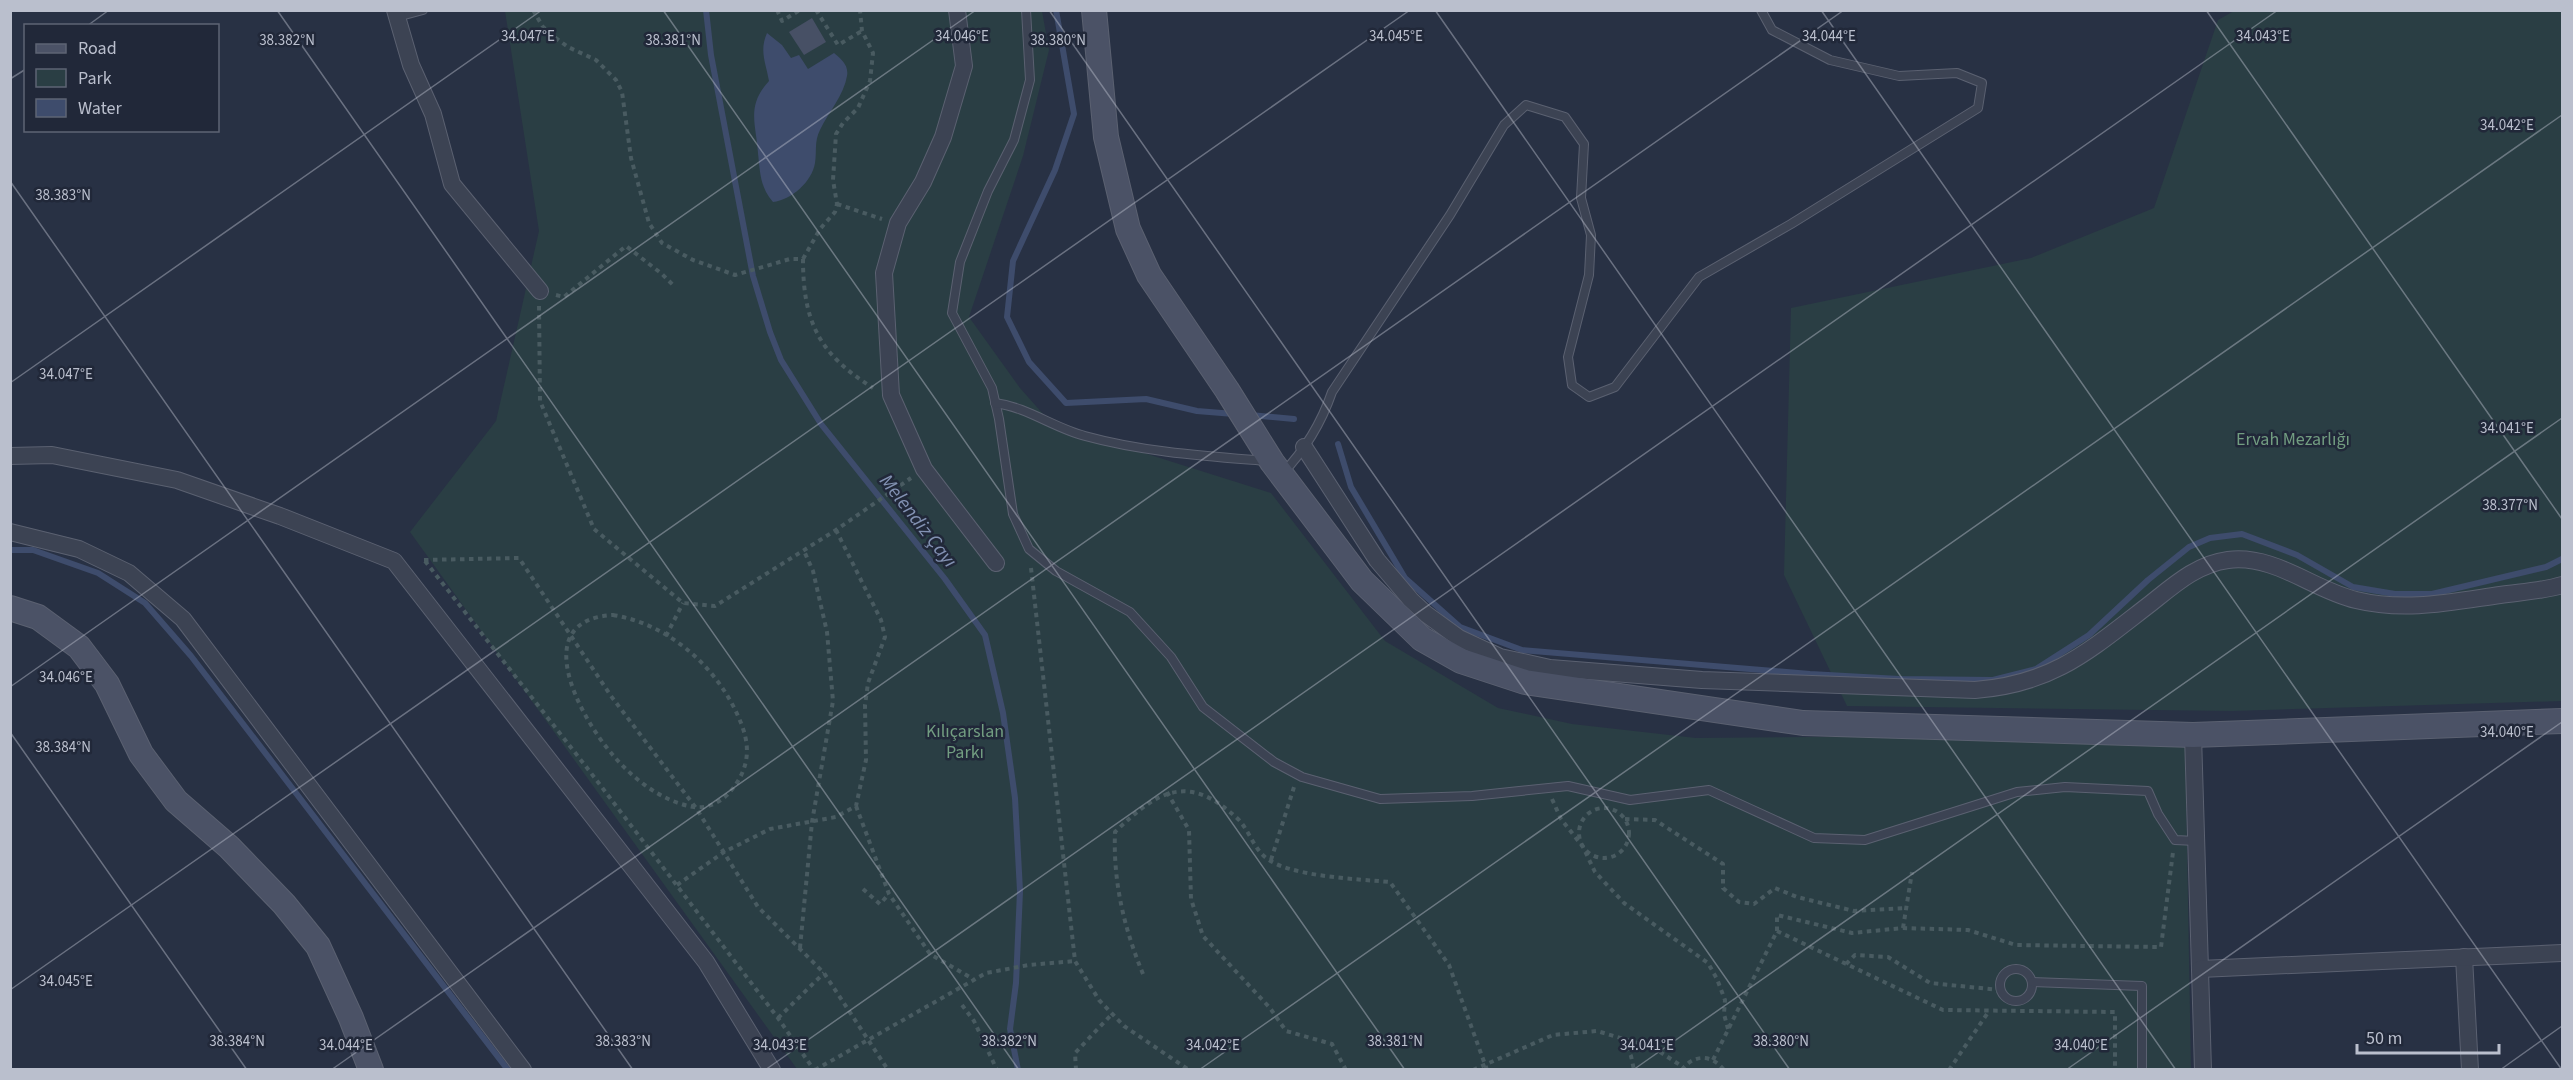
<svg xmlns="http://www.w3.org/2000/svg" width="2573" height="1080" viewBox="0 0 2573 1080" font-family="'Source Sans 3',sans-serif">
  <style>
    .green { fill: #2a3e44 }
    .water { fill: #3e4c6c }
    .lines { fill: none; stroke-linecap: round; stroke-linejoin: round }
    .stream { stroke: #3e4c6c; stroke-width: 6 }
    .building { fill: #475065 }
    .service-casing { stroke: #5b6171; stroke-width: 10 }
    .minor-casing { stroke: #5b6171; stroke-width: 18 }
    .secondary-casing { stroke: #5b6171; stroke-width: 26 }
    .path { stroke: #495b61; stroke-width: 4; stroke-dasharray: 4.5 4.5; stroke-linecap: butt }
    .service { stroke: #3c4353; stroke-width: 8 }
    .minor { stroke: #3c4353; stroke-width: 16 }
    .secondary { stroke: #4b5266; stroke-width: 24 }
    .ticks { fill: none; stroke: #babfcd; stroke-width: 1.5; stroke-opacity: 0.45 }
    .labels { text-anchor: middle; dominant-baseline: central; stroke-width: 5; stroke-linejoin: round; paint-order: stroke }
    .park-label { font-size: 18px; fill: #729d81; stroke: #212839 }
    .water-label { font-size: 20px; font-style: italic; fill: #8291b2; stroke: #212839 }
    .ticks-label { font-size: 15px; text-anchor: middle; fill: #babfcd; stroke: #212839; stroke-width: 5; stroke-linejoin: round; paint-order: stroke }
  </style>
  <rect width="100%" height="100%" fill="#283144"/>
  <g class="green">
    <polygon points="505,11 1042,11 1049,50 1023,156 969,317 1020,388 1052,424 1271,493 1385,641 1498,708 1572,724 1696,738 2185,734 2191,1069 797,1069 410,532 496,421 539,231"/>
    <polygon points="2234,11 2562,11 2562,701 2232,711 1847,706 1784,575 1791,308 2031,258 2154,208 2218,20"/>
  </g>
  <path class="water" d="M767 33 782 45 791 58 799 55 808 69 834 53C841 59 849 65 847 76 844 95 828 113 820 130 814 142 817 151 815 163 812 182 791 200 773 202 760 187 760 172 758 153 756 123 746 106 769 81 766 63 759 51 767 33Z"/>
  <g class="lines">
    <g class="stream">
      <polyline points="706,10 711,55 753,276 770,332 781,360 821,424 945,579 985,635 1003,713 1015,798 1020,891 1016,983 1010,1029 1018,1070"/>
      <polyline points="1056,10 1074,114 1055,170 1013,261 1007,317 1029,362 1066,403 1146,399 1197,411 1234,414"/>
      <polyline points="1250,415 1294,419"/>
      <polyline points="1338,444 1351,487 1405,578 1460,627 1522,650 1810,674 1899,679 1993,680 2036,669 2089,635 2148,580 2189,547 2210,538 2242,534 2297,555 2353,587 2395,594 2432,594 2546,567 2562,559"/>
      <polyline points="10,550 33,550 98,573 145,603 191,656 508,1070"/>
    </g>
  </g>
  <polygon class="building" points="812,18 826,42 804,55 789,32"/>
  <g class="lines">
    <defs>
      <g id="service">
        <polyline points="1026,10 1030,80 1014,140 988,191 960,262 952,313 992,388 999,419 1013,514 1029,549 1056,571 1130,612 1171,657 1203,707 1274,762 1302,777 1380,799 1472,796 1568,786 1630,800 1709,790 1814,838 1865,840 2017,792 2065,787 2148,791 2158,814 2175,840 2196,841"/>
        <polyline points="397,17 423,10"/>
        <path d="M995 403C1027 407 1054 428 1085 436 1143 452 1205 456 1266 461"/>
        <path d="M1282 474C1306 449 1321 424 1332 392L1450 215 1504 125 1526 105 1565 117 1584 144 1581 198 1591 235 1589 275 1568 357 1572 385 1589 397 1615 387 1699 277 1791 224 1978 108 1982 83 1957 73 1899 76 1830 60 1772 30 1761 10"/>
        <circle cx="2016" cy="985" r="16"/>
        <polyline points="2032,982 2142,986 2142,1070"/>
      </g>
      <g id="minor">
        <polyline points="395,10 411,65 433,114 452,184 540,291"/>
        <polyline points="957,10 964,66 943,137 923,182 898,223 884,273 891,395 924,469 996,563"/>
        <path d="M1304 447 1377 560 1411 600 1426 614 1459 638 1500 657 1550 668 1702 680 1975 690C2054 684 2090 650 2150 604 2174 585 2197 564 2228 560 2275 554 2313 590 2356 600 2405 612 2451 602 2500 595 2521 592 2543 591 2562 585"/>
        <polyline points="10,456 52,455 177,480 280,516 394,561 706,962 772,1070"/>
        <polyline points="10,532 79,549 129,573 183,619 523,1070"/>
        <polyline points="2193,735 2203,1070"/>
        <polyline points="2464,957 2470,1070"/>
        <polyline points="2200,969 2562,953"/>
      </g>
      <g id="secondary">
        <polyline points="1094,10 1106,137 1128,229 1149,275 1227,390 1272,462 1362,581 1422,639 1461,661 1525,682 1803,723 2193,735 2562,721"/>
        <polyline points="10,608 38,617 79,647 107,684 141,754 176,801 229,847 284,904 318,946 351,1018 371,1070"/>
      </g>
    </defs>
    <use href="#service" class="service-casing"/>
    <use href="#minor" class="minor-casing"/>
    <use href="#secondary" class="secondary-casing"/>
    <g class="path">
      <path d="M533 10 543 27 553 36 568 47 596 60 616 80 622 92 631 158 649 223 662 243 693 260 735 275 790 259H803C803 322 819 354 873 388"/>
      <polyline points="777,10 782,21 800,10"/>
      <polyline points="816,10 838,45 862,31"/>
      <polyline points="837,204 882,219"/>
      <polyline points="803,259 820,229 835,212 837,204 833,180 836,134 843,123 858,108 870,81 873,53 862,31 860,10"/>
      <polyline points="556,295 564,297 626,246 662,274 675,287"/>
      <polyline points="539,306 540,401 594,529 683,603 715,606 836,530 911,478"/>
      <polyline points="424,560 519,558 611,696 696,808 758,907 824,973 888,1070"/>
      <polyline points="425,561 591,773 778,1018 814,1070"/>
      <polyline points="1031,568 1075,961 1099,1000 1124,1026 1189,1070"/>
      <path d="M613 615C668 624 716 666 738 716 751 744 751 767 730 792 721 802 707 809 694 807 662 802 632 778 612 754 580 717 527 620 613 615Z"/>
      <polyline points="666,636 683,603"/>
      <polyline points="1167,792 1189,830 1191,899 1203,936 1270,1008 1286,1031 1332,1044 1346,1070"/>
      <polyline points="1552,799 1561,819 1583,847 1595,872 1624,903 1708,963 1717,979 1725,1000 1724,1014 1728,1029"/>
      <polyline points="856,806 889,894 930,954 973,979"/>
      <circle cx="1604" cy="833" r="25"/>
      <polyline points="1625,819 1655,820 1723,864 1723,888 1739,902 1754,904 1775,888 1797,897 1854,911 1907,908"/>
      <polyline points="1271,860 1294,787"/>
      <polyline points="677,885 724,852 770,829 836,817 856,806 866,760 865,705 868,683 885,637 881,620 836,530"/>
      <polyline points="863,889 880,904 889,894"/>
      <polyline points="1903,928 1912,872"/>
      <polyline points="1777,931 1943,1010 2115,1012 2115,1070"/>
      <polyline points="800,948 812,822 833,701 827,632 813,571 804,551"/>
      <polyline points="1846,964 1855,955 1888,957 1930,983 2000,990"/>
      <path d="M1143 974C1124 928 1113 882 1115 832 1158 790 1189 772 1239 820 1249 831 1254 848 1265 857 1288 877 1359 879 1390 882L1449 965 1487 1070"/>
      <polyline points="962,1005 974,1021 997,1070"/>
      <polyline points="778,1018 824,973"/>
      <polyline points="1622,1039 1631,1056 1634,1070"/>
      <polyline points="1713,1060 1777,931 1777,915 1852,933 1903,928 1968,930 2016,945 2161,947 2173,852"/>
      <polyline points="815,1070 986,973 1029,965 1075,961"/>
      <polyline points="1076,1070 1075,1053 1112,1014"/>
      <polyline points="1473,1070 1553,1035 1597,1031 1654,1048 1683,1067"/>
      <path d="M1682 1070C1693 1054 1712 1054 1724 1070"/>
      <polyline points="1949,1070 1989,1011"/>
    </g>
    <use href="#service" class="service"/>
    <use href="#minor" class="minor"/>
    <use href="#secondary" class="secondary"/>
  </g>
  <path class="ticks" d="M277 10 1019 1070M663 10 1405 1070M1049 10 1790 1070M1435 10 2176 1070M1821 10 2562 1070M2206 10 2562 519M87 26 109 10M10 79 26 69M10 181 633 1070M10 383 542 10M10 687 976 10M10 732 247 1070M10 990 1410 10M331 1070 1844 10M765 1070 2278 10M1199 1070 2562 115M1633 1070 2562 418M2066 1070 2562 722M2500 1070 2562 1026"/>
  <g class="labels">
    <g class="park-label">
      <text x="2293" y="439">Ervah Mezarlığı</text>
      <text x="965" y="731">Kılıçarslan<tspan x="965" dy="21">Parkı</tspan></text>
    </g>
    <g class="water-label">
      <text transform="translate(918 521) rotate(52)">Melendiz Çayı</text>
    </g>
  </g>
  <g class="ticks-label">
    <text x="528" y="41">34.047°E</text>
    <text x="1396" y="41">34.045°E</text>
    <text x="2263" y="41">34.043°E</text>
    <text x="962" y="41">34.046°E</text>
    <text x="1829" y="41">34.044°E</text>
    <text x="287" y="45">38.382°N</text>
    <text x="673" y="45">38.381°N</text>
    <text x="1058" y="45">38.380°N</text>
    <text x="2507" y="130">34.042°E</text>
    <text x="63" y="200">38.383°N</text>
    <text x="66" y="379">34.047°E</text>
    <text x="2507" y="433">34.041°E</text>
    <text x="2510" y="510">38.377°N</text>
    <text x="66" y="682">34.046°E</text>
    <text x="2507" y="737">34.040°E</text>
    <text x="63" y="752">38.384°N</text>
    <text x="66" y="986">34.045°E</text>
    <text x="237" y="1046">38.384°N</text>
    <text x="623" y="1046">38.383°N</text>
    <text x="1009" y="1046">38.382°N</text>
    <text x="1395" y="1046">38.381°N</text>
    <text x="1781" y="1046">38.380°N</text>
    <text x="346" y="1050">34.044°E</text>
    <text x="780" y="1050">34.043°E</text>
    <text x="1213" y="1050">34.042°E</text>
    <text x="1647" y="1050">34.041°E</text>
    <text x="2081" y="1050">34.040°E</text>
  </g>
  <rect width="2573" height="1080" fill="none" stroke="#babfcd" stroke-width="24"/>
  <rect x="24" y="24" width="195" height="108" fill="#212839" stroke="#5e6474" stroke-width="1.5"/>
  <rect x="36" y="44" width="30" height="9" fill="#4b5266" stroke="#5e6474" stroke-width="1.5"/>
  <text x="78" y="54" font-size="18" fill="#babfcd">Road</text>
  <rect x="36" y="69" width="30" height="18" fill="#2a3e44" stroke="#5e6474" stroke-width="1.5"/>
  <text x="78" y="84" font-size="18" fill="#babfcd">Park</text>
  <rect x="36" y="99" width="30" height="18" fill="#3e4c6c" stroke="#5e6474" stroke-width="1.5"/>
  <text x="78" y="114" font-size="18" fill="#babfcd">Water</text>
  <path d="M2357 1044v9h142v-9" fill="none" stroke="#babfcd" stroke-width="3"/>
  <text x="2366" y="1044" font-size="18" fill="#babfcd" stroke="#212839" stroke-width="4.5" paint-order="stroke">50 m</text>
</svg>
